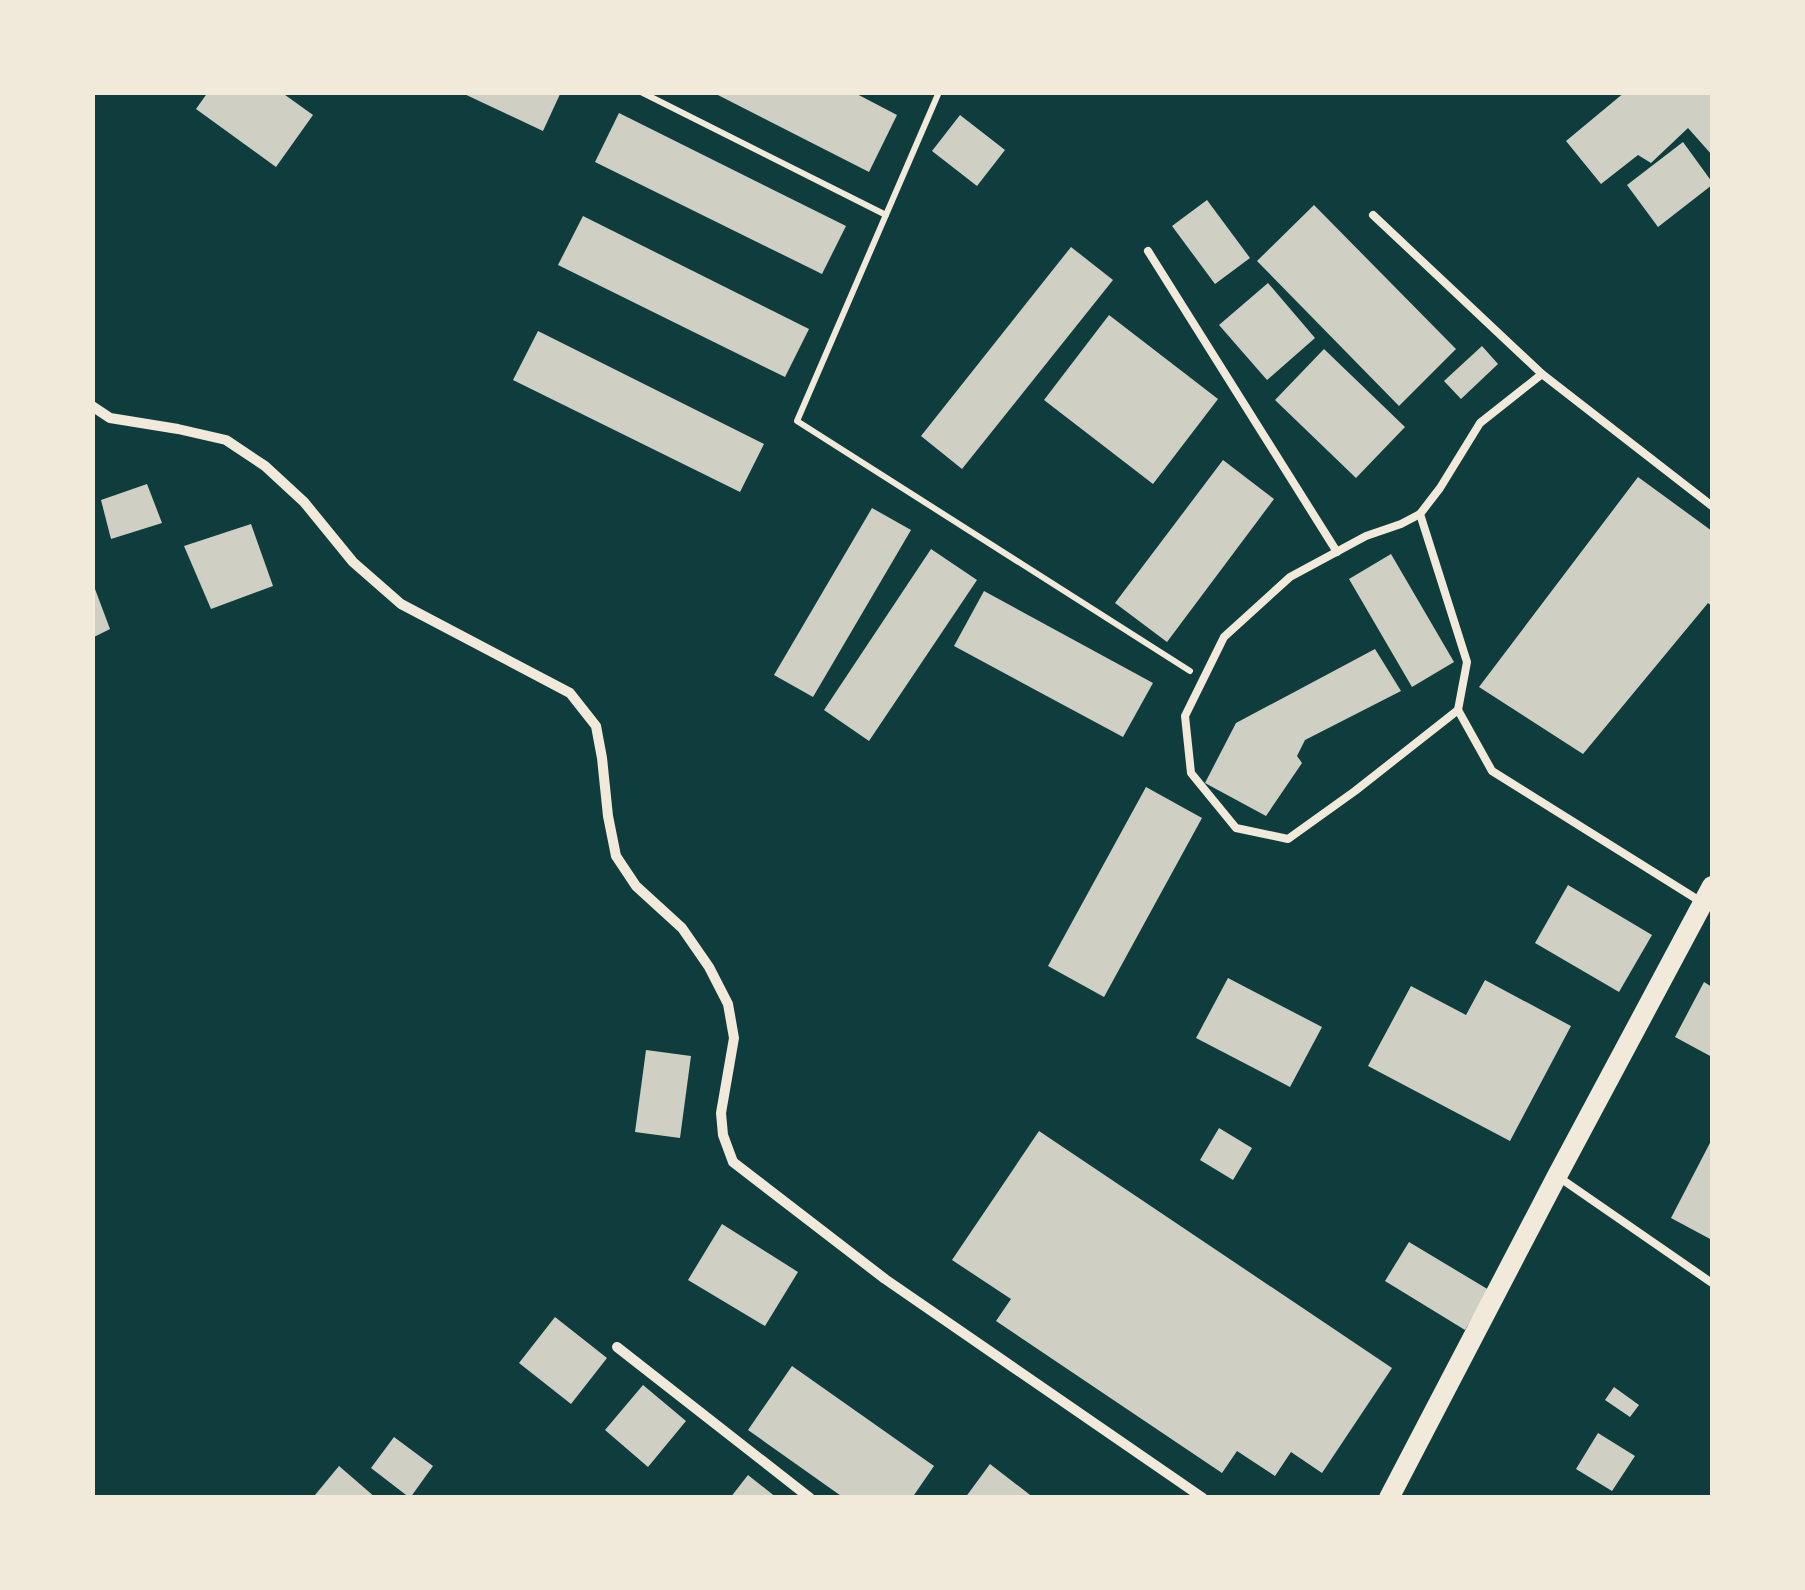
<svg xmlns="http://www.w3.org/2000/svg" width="1805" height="1590" viewBox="0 0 1805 1590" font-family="Literata,serif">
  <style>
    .building { fill: #cfcfc3 }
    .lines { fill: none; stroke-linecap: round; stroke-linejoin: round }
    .path { stroke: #f1e9da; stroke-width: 6 }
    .service { stroke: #f1e9da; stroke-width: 8 }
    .minor { stroke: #f1e9da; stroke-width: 10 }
    .secondary { stroke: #f1e9da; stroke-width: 20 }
  </style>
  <rect width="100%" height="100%" fill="#0f3d3e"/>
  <g class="building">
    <polygon points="208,92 281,92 313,115 276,167 196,109"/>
    <polygon points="460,92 561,92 543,131"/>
    <polygon points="712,92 853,92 897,115 869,172"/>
    <polygon points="1625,92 1669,92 1671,95 1673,92 1712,92 1712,155 1688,128 1651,163 1638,155 1601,184 1566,141"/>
    <polygon points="619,113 846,226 822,274 595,162"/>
    <polygon points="960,115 1005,150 977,186 932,151"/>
    <polygon points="1683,142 1712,182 1712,185 1658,227 1627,185"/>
    <polygon points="1207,200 1250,258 1215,284 1172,226"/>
    <polygon points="1314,205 1456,349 1399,406 1257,261"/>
    <polygon points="583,216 809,329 785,377 558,265"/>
    <polygon points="1071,247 1113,280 962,469 921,436"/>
    <polygon points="1268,283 1315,338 1267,380 1219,325"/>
    <polygon points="1109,315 1218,399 1153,484 1044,400"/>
    <polygon points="538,331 764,444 740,492 513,380"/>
    <polygon points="1482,346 1498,364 1461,399 1444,381"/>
    <polygon points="1324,349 1405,427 1356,478 1275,400"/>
    <polygon points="1223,460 1274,499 1167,642 1115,603"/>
    <polygon points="1638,477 1712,531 1712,606 1708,603 1583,754 1479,687"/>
    <polygon points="147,484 162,523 111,539 101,500"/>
    <polygon points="872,508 911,530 813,697 774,675"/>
    <polygon points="251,524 273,586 211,609 184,546"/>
    <polygon points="931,549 977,580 869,741 824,710"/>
    <polygon points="1391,554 1454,662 1412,687 1349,579"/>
    <polygon points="92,581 110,629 92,638"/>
    <polygon points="984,591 1153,683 1123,737 954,646"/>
    <polygon points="1375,649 1401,691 1305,740 1297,756 1302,763 1266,816 1205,783 1236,723"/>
    <polygon points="1146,787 1202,818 1104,997 1048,966"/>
    <polygon points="1568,885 1652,935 1619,992 1535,943"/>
    <polygon points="1228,978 1322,1027 1290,1087 1196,1038"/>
    <polygon points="1485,980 1571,1026 1510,1141 1368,1066 1411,986 1466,1015"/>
    <polygon points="1704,982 1712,987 1712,1057 1675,1037"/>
    <polygon points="646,1050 691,1056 680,1138 635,1132"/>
    <polygon points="1219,1128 1252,1148 1233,1180 1200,1160"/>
    <polygon points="1039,1131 1392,1368 1322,1473 1291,1452 1275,1476 1237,1451 1222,1473 996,1321 1011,1299 952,1260"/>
    <polygon points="1712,1139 1712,1240 1671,1218"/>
    <polygon points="722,1224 798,1272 765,1326 688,1280"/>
    <polygon points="1409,1242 1489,1290 1465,1330 1385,1281"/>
    <polygon points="555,1317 607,1358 571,1404 519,1363"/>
    <polygon points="792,1366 934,1466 912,1498 844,1498 748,1430"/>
    <polygon points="643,1385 686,1421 648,1467 605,1430"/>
    <polygon points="1614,1387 1639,1405 1630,1417 1605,1400"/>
    <polygon points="1598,1433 1635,1456 1612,1491 1576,1469"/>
    <polygon points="394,1437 433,1466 410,1498 371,1468"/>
    <polygon points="990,1464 1034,1498 965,1498"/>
    <polygon points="339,1466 376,1498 318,1498 315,1495"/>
    <polygon points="748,1475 777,1498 730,1498"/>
  </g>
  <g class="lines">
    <g class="path">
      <polyline points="641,92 886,215"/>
      <polyline points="939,92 797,421 1190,671"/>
    </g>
    <g class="service">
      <polyline points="1373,215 1542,374 1712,506"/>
      <polyline points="1148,251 1337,552"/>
      <polyline points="1542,374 1480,423 1440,488 1420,514 1467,662 1458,710 1492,771 1703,903"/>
      <polyline points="1420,514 1401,524 1366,536 1290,577 1224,637 1185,716 1191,773 1236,828 1288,839 1355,791 1458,710"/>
      <polyline points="1560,1178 1712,1283"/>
    </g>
    <g class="minor">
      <polyline points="92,406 110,418 178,429 226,440 265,466 304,502 353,562 401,604 570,693 596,726 602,758 608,816 616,856 636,886 682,928 709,967 728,1004 734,1038 721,1113 723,1135 733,1162 885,1279 1203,1498"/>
      <polyline points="617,1347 810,1498"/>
    </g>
    <polyline class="secondary" points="1389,1498 1557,1176 1712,886"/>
  </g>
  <rect width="1805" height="1590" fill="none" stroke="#f1e9da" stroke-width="190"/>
</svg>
